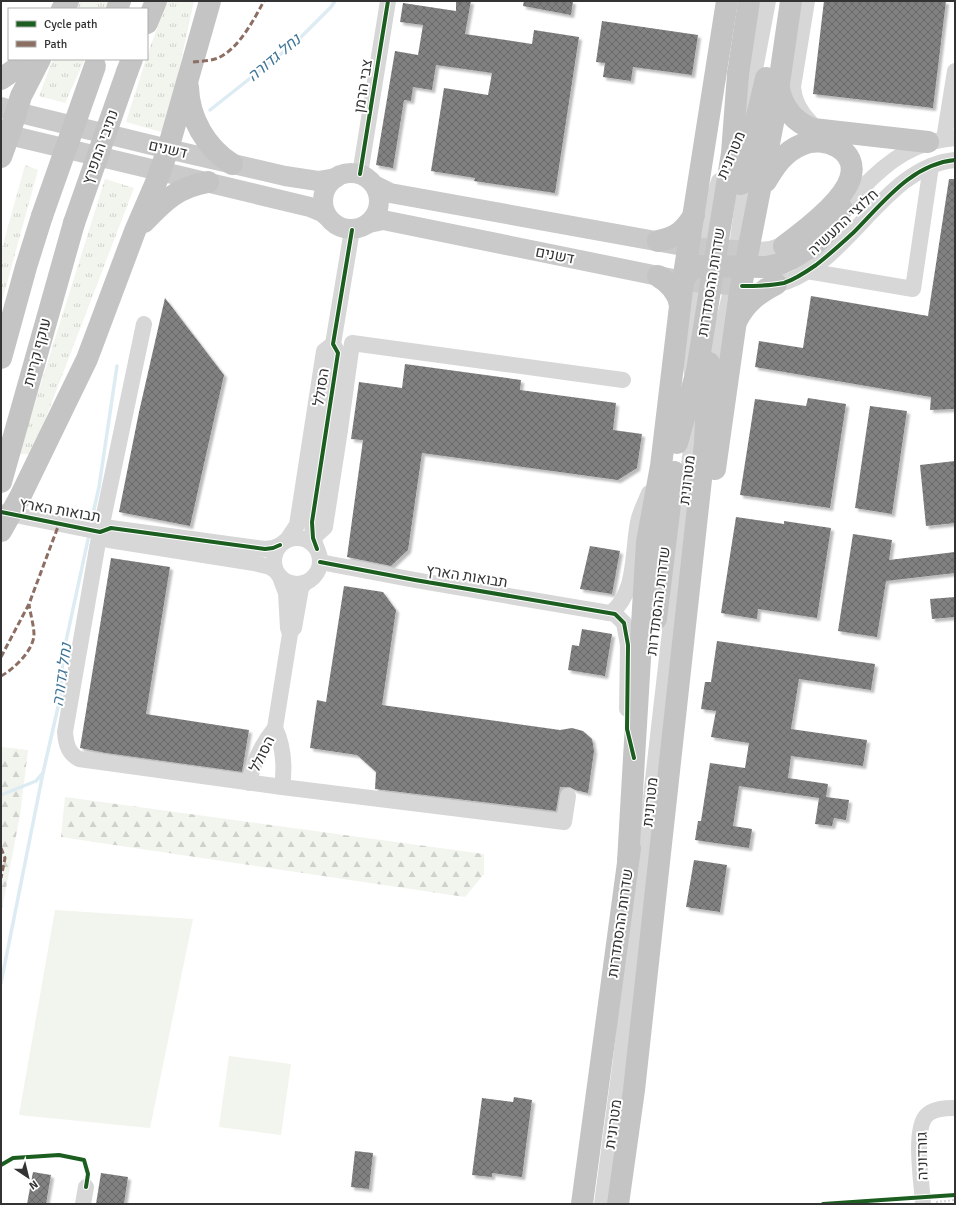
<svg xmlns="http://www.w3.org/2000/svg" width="956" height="1205" viewBox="0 0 956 1205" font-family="Signika,Heebo,sans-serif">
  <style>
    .grass { fill: url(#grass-tufts) }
    .forest { fill: url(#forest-firs) }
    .park { fill: #f1f5ed }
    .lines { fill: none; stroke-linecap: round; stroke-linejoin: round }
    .stream { stroke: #ddebf3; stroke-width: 3.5 }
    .building { fill: url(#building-cross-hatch); filter: url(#shadow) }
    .path { stroke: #d6d6d6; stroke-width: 2; stroke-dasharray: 2 2; stroke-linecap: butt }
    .minor { stroke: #d7d7d7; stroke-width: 16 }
    .major { stroke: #cacaca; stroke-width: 20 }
    .highway { stroke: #c4c4c4; stroke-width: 22 }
    .highway-bridge { stroke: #c4c4c4; stroke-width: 22 }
    .quiet { stroke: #8d6e63; stroke-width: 3; stroke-dasharray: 6 3; stroke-linecap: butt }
    .cycleway-casing { stroke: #fff; stroke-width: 6 }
    .cycleway { stroke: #1b5e20; stroke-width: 4 }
    .labels { text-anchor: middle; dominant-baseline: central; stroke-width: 4; stroke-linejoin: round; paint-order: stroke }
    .street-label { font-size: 15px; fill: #333; stroke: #fff }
    .water-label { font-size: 16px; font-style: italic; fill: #3f7597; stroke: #fff }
  </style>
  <defs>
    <pattern id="grass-tufts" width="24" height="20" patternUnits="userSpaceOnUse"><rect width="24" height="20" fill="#f1f5ed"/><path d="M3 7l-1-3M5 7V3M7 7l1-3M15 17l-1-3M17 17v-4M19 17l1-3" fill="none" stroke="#cfd2cc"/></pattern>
    <pattern id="forest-firs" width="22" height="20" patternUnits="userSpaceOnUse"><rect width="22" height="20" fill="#f1f5ed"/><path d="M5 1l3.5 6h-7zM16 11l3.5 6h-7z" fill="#cfd2cc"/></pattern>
    <pattern id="building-cross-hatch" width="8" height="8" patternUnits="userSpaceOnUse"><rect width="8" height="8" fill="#818181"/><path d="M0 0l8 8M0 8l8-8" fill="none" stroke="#6a6a6a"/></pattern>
    <filter id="shadow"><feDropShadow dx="3" dy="3" stdDeviation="1" flood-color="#0004"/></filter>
  </defs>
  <rect width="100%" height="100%" fill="#fff"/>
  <g class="grass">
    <polygon points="79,1 111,1 107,9 75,9"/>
    <polygon points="168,1 194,1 165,133 126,122 146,59 147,59 150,47"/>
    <polygon points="53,59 85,59 65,103 39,96"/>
    <polygon points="25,165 38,170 1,305 1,252"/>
    <polygon points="105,179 134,188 32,454 19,454"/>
  </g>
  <g class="forest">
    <polygon points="1,747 28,750 20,815 1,914"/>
    <polygon points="65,797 484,854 484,874 465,897 61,837"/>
  </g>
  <g class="park">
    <polygon points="55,910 193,919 150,1128 19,1115"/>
    <polygon points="229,1056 291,1064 281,1135 219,1127"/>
  </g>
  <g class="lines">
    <g class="stream">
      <polyline points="210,110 296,42 331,7 335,1"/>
      <polyline points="90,527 99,487 117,366"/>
      <polyline points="1,795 36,781 42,774"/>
      <polyline points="1,983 43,773 61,694 63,655 89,535"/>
    </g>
  </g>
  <g class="building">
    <polygon points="456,1 471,1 465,34 532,44 534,30 579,37 555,193 474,181 475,178 431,171 444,88 488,95 492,73 436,65 432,90 413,87 411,101 404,100 393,168 376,165 395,51 418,55 423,25 400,22 403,3 456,11"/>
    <polygon points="524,1 573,1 571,15 523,6"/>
    <polygon points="824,1 946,1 933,108 813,94"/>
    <polygon points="602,21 698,35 692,75 633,67 631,81 603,77 605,63 596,62"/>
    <polygon points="949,179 955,179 955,409 930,410 931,397 755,367 759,341 803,348 811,296 928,316"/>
    <polygon points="165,298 224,375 190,526 119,512 139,412"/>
    <polygon points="405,364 521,380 520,390 616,403 613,430 642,434 637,468 618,480 422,453 408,550 391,566 347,557 363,440 351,439 359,382 402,388"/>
    <polygon points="808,398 846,404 830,508 740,495 755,399 806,406"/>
    <polygon points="870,406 907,411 892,514 855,508"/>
    <polygon points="955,461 955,523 926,526 920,465"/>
    <polygon points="736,517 784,524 784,521 831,528 817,618 758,609 757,619 721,613"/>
    <polygon points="853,534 892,540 889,560 955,552 955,573 886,581 877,637 838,631"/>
    <polygon points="590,546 620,551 612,594 580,589"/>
    <polygon points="111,558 170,567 146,714 249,730 242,772 106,753 80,748"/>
    <polygon points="344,586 383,592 396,610 382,705 560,730 572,728 583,731 592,739 594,751 588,793 575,790 570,787 560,787 556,811 375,789 376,772 357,755 310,748 317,700 326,702"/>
    <polygon points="955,597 955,617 932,619 930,599"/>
    <polygon points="582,629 612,634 605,676 568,670 572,645 579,646"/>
    <polygon points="717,641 875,664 871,690 799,679 791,729 867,740 863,766 791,756 788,778 828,784 826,797 849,800 846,820 834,818 832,826 815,824 819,798 739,786 733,826 752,829 749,848 695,840 698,821 701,821 710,763 745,768 749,743 711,737 716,711 701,709 705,682 711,682"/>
    <polygon points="694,860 727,865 720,912 686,907"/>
    <polygon points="514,1097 532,1100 522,1177 492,1173 492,1177 472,1175 482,1098 513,1102"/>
    <polygon points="355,1151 373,1153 369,1189 351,1187"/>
    <polygon points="33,1172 51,1175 46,1204 27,1204"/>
    <polygon points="101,1173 128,1177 124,1204 96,1204"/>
  </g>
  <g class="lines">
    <polyline class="path" points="936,1202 955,1200"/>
    <g class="minor">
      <path d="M807 1 793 87C794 101 801 113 811 123"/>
      <polyline points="746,131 745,122 768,1"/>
      <polyline points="944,139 955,71"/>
      <polyline points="360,174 388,1"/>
      <path d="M835 215C845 207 853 197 862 188 889 160 915 141 955 138"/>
      <polyline points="748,251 770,249 794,241"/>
      <polyline points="735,262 747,172"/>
      <polyline points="807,271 913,289 931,166"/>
      <path d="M765 286C772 285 780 284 786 282 851 259 886 166 955 160"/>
      <path d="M144 324 97 548 65 732C66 744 68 753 79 759L282 787C285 766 284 747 275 728 262 744 253 762 249 783"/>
      <path d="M692 374C686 341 692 315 697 283 702 248 708 214 719 181"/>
      <path d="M707 374C717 348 724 322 730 295"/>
      <polyline points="340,430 352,343 623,380"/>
      <polyline points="1,512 100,532 111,528 265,549 273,548 280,545"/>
      <polyline points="100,532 109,540 254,563 270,567 276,571"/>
      <circle cx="297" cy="561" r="23"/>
      <polyline points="313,538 325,527 340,430 334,423"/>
      <polyline points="287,540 297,525 324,351 333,344"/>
      <polyline points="317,549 313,538 312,522 338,353 333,344 352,230"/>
      <polyline points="320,562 415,580 615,614 624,623 628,645 627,709"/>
      <path d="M611 613C637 592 632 552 638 522 640 512 645 503 649 493"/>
      <polyline points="294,628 301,588 305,583"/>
      <polyline points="275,728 290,634 288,628 286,593 280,577"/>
      <polyline points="282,787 564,822 568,796"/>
      <polyline points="83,1204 86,1187"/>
      <polyline points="602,1204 620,1067 696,405"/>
      <path d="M923 1204C922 1183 913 1131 926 1116 933 1108 946 1108 955 1108"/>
    </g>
    <g class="major">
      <polyline points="1,107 16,112 168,149 285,176 318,181 336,178"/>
      <polyline points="1,131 9,135 310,207 322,212 327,216"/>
      <circle cx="351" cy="201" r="28"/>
      <polyline points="376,186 390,193 689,247 748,251"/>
      <polyline points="369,223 383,220 683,281 742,286"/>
    </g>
    <g class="highway">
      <polyline points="62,9 68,1"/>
      <polyline points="117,9 120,1"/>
      <polyline points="147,23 156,1"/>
      <polyline points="127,72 132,59"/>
      <polyline points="738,74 749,1"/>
      <polyline points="1,79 14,70 25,59"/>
      <path d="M188 87C189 118 206 148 232 164"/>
      <path d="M779 89C783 108 794 122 813 129L928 142"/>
      <polyline points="1,157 9,135 21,96 40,59"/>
      <path d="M766 181C775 166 784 152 801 145 824 134 860 150 850 179 843 201 803 232 784 246"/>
      <path d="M144 222C164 201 178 187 208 182"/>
      <path d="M658 241C677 237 684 231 694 215"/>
      <path d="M658 276C668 282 678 292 680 305"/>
      <path d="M683 281C686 273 692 268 700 266L767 267 780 264 793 258 814 245 827 232 842 209"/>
      <path d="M737 320C746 302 759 293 776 284"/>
      <polyline points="1,358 26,267 42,216"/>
      <polyline points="715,469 740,292 774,118 791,1"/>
      <polyline points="1,482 74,223"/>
      <polyline points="19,499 87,359 135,231 157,180 168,149 210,1"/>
      <polyline points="656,619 674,472"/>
      <polyline points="628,862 634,758 647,542 661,466 683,281 727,1"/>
      <polyline points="582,1204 630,848"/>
      <polyline points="618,1204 634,1090 705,443"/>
    </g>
    <g class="highway-bridge">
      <polyline points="741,184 766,78"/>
      <polyline points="42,216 95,66"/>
      <polyline points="74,223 127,72"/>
      <polyline points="677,443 697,371 732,153 738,74"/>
      <polyline points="705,443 708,375 709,363"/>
      <polyline points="1,531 19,499"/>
    </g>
    <g class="quiet">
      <path d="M193 62C201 61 213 61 220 57 240 47 254 19 264 1"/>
      <polyline points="1,657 29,604 59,524"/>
      <path d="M1 676C14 669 33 651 34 635 34 625 30 613 29 604"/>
      <polyline points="1,848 5,858 1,878"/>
    </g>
    <defs>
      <g id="cycleway">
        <polyline points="360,174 388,1"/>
        <path d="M742 286C756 286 770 286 784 283 796 279 806 272 816 265 829 255 841 244 853 233 882 204 911 164 955 160"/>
        <polyline points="1,512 100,532 111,528 265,549 273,548 280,545"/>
        <polyline points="317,549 313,538 312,522 338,353 333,344 352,230"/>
        <polyline points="320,562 415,580 615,614 624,623 628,645 627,729 634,758"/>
        <polyline points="1,1165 13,1158 59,1155 84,1160 88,1174 86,1187"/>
        <polyline points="823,1204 955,1195"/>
      </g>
    </defs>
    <use href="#cycleway" class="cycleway-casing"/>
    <use href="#cycleway" class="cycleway"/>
  </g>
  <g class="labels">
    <g class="street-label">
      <text transform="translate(363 86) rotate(-81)">צבי הרמן</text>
      <text transform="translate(100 147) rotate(-70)">נתיבי המפרץ</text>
      <text transform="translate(168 149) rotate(13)">דשנים</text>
      <text transform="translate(731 155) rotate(-67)">מטרונית</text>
      <text transform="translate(843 222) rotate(-43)">חלוצי התעשיה</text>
      <text transform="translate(555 255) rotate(11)">דשנים</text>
      <text transform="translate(711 282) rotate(-81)">שדרות ההסתדרות</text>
      <text transform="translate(37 352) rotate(-75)">עוקף קריות</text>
      <text transform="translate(321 387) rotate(-81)">הסולל</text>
      <text transform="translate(687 480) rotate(-83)">מטרונית</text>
      <text transform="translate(60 510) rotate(10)">תבואות הארץ</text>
      <text transform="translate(467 576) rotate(9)">תבואות הארץ</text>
      <text transform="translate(658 601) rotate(-83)">שדרות ההסתדרות</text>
      <text transform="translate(262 754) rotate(-64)">הסולל</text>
      <text transform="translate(650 802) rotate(-84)">מטרונית</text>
      <text transform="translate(620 923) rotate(-82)">שדרות ההסתדרות</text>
      <text transform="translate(613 1124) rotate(-82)">מטרונית</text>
      <text transform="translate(922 1156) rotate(-91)">גורדוניה</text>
    </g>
    <g class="water-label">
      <text transform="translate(274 58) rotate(-40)">נחל גדורה</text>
      <text transform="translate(62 675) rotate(-82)">נחל גדורה</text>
    </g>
  </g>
  <rect width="956" height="1205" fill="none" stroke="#333333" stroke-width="4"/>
  <rect x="8" y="8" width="140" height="52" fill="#ffffff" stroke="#adadad"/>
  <rect x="16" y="21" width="20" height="6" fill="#1b5e20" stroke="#adadad"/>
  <text x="44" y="28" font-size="12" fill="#333333">Cycle path</text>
  <rect x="16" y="41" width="20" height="6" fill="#8d6e63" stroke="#adadad"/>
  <text x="44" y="48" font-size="12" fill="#333333">Path</text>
  <g transform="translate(28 1177) rotate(145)" stroke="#ffffff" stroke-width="3" paint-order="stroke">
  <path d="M0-3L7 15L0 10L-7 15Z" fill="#333333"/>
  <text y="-6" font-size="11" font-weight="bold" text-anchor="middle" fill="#333333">N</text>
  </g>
</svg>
